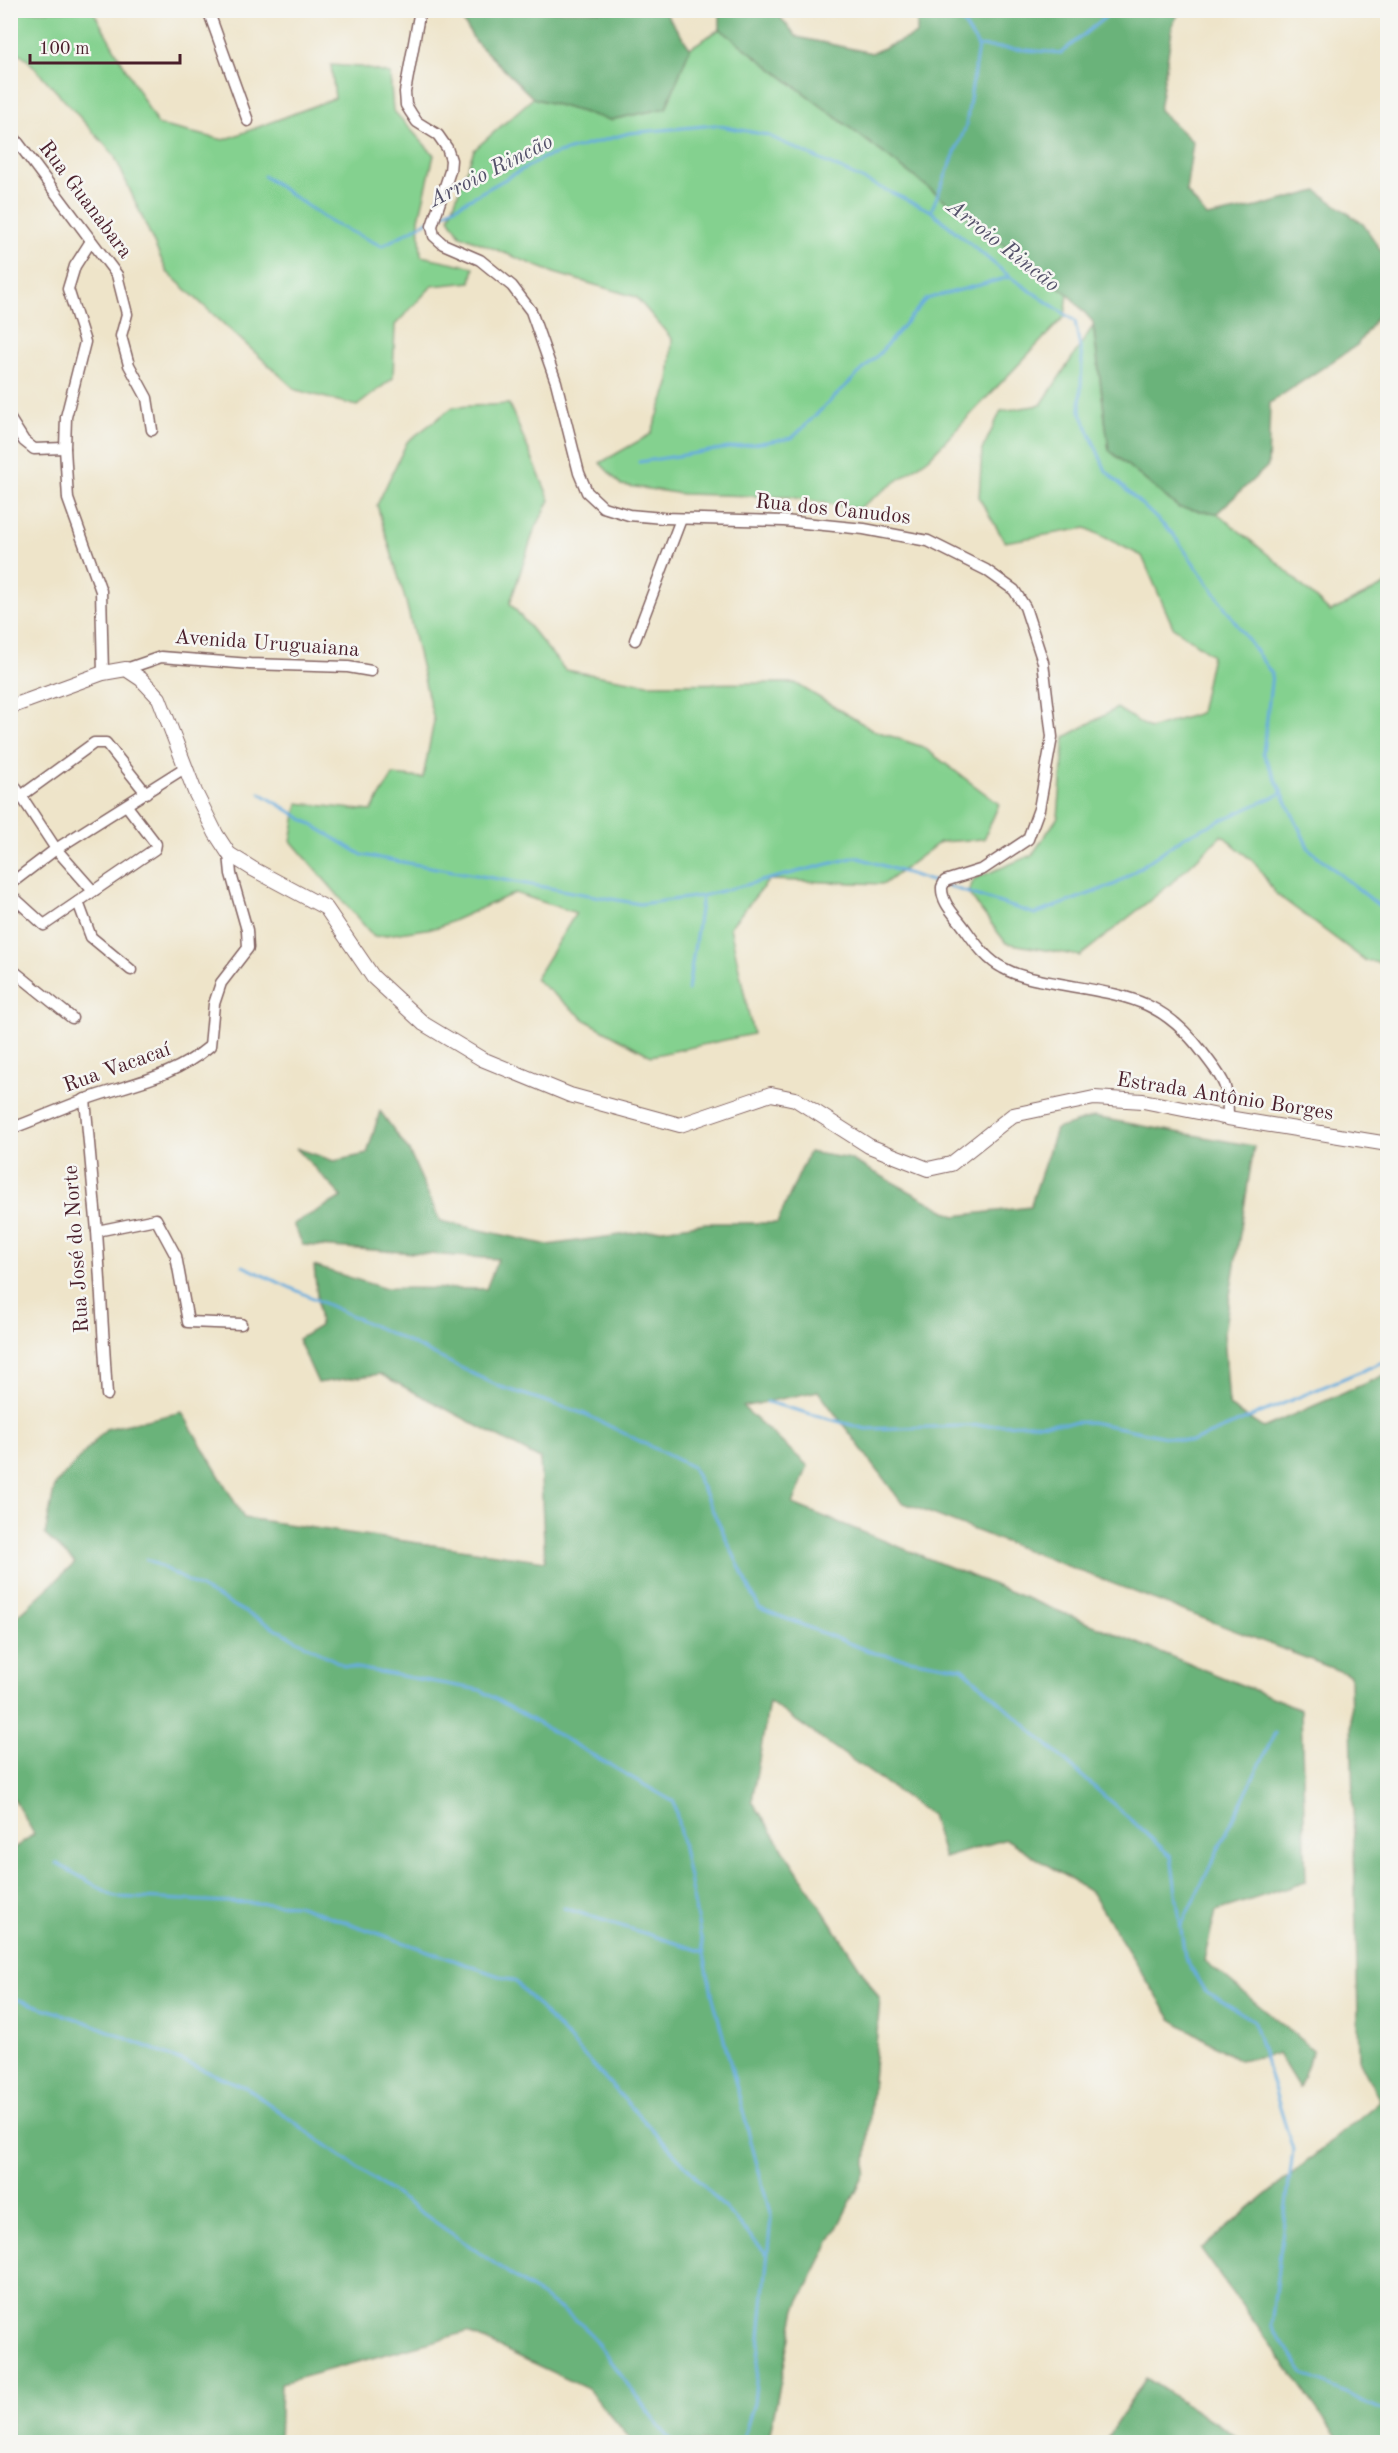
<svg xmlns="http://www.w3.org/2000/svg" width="1398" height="2453" viewBox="0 0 1398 2453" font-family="'Old Standard TT',serif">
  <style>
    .green { fill: #84d18f; stroke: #67785d; stroke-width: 1.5 }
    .forest { fill: #6bb37a; stroke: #5a6952; stroke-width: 1.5 }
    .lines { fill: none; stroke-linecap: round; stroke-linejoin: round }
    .stream { stroke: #68adde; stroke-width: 3 }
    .minor-casing { stroke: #836462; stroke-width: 13 }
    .tertiary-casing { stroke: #836462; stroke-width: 16 }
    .minor { stroke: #fff; stroke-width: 10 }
    .tertiary { stroke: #fff; stroke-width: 14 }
    .labels { text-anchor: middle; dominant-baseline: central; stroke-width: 5; stroke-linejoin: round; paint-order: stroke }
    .street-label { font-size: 21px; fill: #4a1f2b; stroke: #f6f6f2 }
    .water-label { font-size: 22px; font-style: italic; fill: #54516a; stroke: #f6f6f2 }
  </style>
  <rect width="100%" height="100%" fill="#f6f6f2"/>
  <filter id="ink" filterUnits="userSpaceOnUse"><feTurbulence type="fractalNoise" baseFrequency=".0167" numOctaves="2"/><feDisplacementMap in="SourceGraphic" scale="12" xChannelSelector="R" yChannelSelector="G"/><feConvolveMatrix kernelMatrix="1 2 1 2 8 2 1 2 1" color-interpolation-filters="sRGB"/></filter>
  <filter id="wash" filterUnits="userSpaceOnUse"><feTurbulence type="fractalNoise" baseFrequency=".008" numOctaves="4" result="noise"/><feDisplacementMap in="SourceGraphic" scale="24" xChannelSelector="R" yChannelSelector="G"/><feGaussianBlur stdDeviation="1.35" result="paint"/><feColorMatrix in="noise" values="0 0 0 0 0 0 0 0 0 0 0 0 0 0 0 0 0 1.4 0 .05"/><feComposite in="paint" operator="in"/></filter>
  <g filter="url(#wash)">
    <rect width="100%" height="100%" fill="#eee4c9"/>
    <g class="green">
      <polygon points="10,11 93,11 158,125 224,140 335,98 331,65 361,67 390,74 393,110 434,155 419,219 421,256 474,267 471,282 432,286 395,325 393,378 357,406 296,390 167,272 114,155 26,58 11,48"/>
      <polygon points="720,29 1068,294 1065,316 929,458 858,509 790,497 683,494 621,485 600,463 651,434 669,384 672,339 636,297 554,273 460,235 449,218 474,150 533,98 610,120 666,108 690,48"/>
      <polygon points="1093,326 1109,450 1179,508 1217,513 1277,562 1330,612 1387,584 1387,964 1366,961 1275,893 1256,864 1222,835 1168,886 1080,956 1006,943 968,893 974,879 1032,855 1058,817 1065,737 1117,708 1150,729 1200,713 1212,655 1173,627 1142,556 1086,528 1005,542 979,498 982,450 1001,411 1041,405"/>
      <polygon points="509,404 550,500 534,531 510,603 565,670 648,684 795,683 873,730 923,747 999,804 984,839 940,842 884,884 769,880 730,927 753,1034 651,1056 587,1021 535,979 576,913 515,893 439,927 374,937 291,841 298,803 371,811 393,775 423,778 434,721 406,602 377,505 407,442 453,407"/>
    </g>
    <g class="forest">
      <polygon points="457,11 664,11 690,48 666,108 610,120 533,98 475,41"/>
      <polygon points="720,11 775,11 797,37 872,53 917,34 917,11 1180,11 1173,24 1159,110 1193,142 1186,191 1207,217 1257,207 1317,191 1363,224 1387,259 1387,303 1357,345 1270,403 1268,466 1217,513 1179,508 1109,450 1093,322 1068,294 720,29"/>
      <polygon points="380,1111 409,1151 440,1221 548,1245 706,1223 777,1223 809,1152 850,1159 955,1216 1030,1207 1056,1129 1094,1117 1254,1146 1224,1333 1229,1406 1263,1428 1387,1374 1387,2442 1341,2442 1201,2249 1380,2101 1359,2060 1350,1675 901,1502 818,1391 743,1407 808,1466 793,1504 1301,1709 1306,1882 1216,1911 1204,1960 1313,2050 1299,2088 1278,2054 1239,2060 1171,2019 1092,1893 1006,1839 944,1858 931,1815 769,1702 752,1801 880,1999 865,2173 796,2309 768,2442 633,2442 588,2389 467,2332 281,2383 279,2442 11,2442 10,1851 34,1834 11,1794 10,1623 75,1563 45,1535 55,1485 106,1429 182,1412 244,1518 545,1561 540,1459 380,1374 318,1383 298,1339 320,1326 314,1266 383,1288 486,1289 498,1259 303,1245 293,1224 342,1197 296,1148 334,1161 367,1154"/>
      <polygon points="1146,2378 1245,2442 1104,2442"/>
    </g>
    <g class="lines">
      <g class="stream">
        <polyline points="978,46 1061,53 1114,10"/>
        <polyline points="264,176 332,223 382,246 430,220"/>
        <polyline points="931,211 966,126 978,46 955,10"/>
        <polyline points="439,216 545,157 629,133 715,125 767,135 931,211 1010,277 1075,321 1082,359 1080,411 1106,471 1173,534 1272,674 1263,753 1309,849 1388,913"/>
        <polyline points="639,462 792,438 879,354 926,299 1010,277"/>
        <polyline points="260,793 362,855 640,904 702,896 856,857 1035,914 1116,884 1184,837 1282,793"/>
        <polyline points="688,990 702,896"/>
        <polyline points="243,1266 400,1338 498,1386 585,1414 692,1467 759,1608 874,1653 962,1668 1171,1856 1185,1958 1204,1990 1253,2020 1293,2150 1271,2325 1304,2374 1388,2413"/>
        <polyline points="767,1402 866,1429 1091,1422 1191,1442 1388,1360"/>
        <polyline points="147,1559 345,1666 480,1690 674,1802 712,1994 771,2217 754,2403 742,2442"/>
        <polyline points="56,1863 116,1897 297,1905 516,1982 767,2254"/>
        <polyline points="564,1908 704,1952"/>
        <polyline points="1181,1926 1275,1733"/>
        <polyline points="10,1997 89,2023 247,2088 366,2174 583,2325 671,2442"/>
      </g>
    </g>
  </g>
  <g filter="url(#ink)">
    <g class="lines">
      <defs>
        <g id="minor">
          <polyline points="208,10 248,121"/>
          <path d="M420 10 405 92 406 105 411 113 417 122 438 135 447 148 451 160 450 171 432 226 434 236 443 244 480 260 512 286 531 311 556 382 579 473 587 492 603 507 629 515 663 518 784 521 864 529 928 541 986 570 1014 590 1025 607 1043 662 1052 737 1039 809 1028 839 983 869 945 881 942 887C941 902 954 914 963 926 975 942 985 959 1003 968 1019 977 1038 980 1055 983 1122 996 1159 995 1203 1053 1224 1081 1228 1082 1228 1118"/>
          <polyline points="10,132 117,275 127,314 121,336 129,365 147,398 152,430"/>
          <polyline points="91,241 75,266 68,289 85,342 66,417 65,448 68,499 101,591 103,673"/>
          <polyline points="10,419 24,441 34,449 65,448"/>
          <polyline points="635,640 681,519"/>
          <polyline points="126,669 161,657 250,664 348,667 371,671"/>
          <polyline points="10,779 56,849 93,891"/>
          <polyline points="10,804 94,743 106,743 146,793"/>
          <polyline points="10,884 56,849 186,767"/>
          <polyline points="10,894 44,925 155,849 156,844 127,806"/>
          <polyline points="78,902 91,937 131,970"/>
          <polyline points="10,968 72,1018"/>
          <polyline points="85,1099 97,1231 107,1395"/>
          <path d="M10 1129C35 1120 59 1109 84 1100 130 1083 171 1079 210 1046L214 1004 221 983 248 948 247 930 231 874 229 854"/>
          <polyline points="97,1231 156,1219 176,1256 188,1322 241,1324"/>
        </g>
        <polyline id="tertiary" points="10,707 103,673 126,669 141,679 159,698 195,792 216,834 229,854 253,869 326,908 373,977 424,1024 482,1059 570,1095 680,1125 771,1094 795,1099 869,1146 928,1169 951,1164 1013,1115 1094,1098 1143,1101 1228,1118 1388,1144"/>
      </defs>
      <use href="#minor" class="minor-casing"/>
      <use href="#tertiary" class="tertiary-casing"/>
      <use href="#minor" class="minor"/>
      <use href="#tertiary" class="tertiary"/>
    </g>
  </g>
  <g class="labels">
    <g class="street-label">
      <text transform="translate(85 200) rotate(53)">Rua Guanabara</text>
      <text transform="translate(833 510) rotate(6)">Rua dos Canudos</text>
      <text transform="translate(267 644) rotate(4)">Avenida Uruguaiana</text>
      <text transform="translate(117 1068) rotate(-20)">Rua Vacacaí</text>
      <text transform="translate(1225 1097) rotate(9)">Estrada Antônio Borges</text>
      <text transform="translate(77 1249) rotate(-94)">Rua José do Norte</text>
    </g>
    <g class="water-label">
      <text transform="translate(491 171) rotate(-27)">Arroio Rincão</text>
      <text transform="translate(1003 246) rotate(38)">Arroio Rincão</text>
    </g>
  </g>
  <rect width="1398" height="2453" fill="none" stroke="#f6f6f2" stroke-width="36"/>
  <path d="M30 54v9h150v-9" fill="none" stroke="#4a1f2b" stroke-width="3"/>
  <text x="39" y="54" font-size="18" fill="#4a1f2b" stroke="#f6f6f2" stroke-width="4.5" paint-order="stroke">100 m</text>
</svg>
